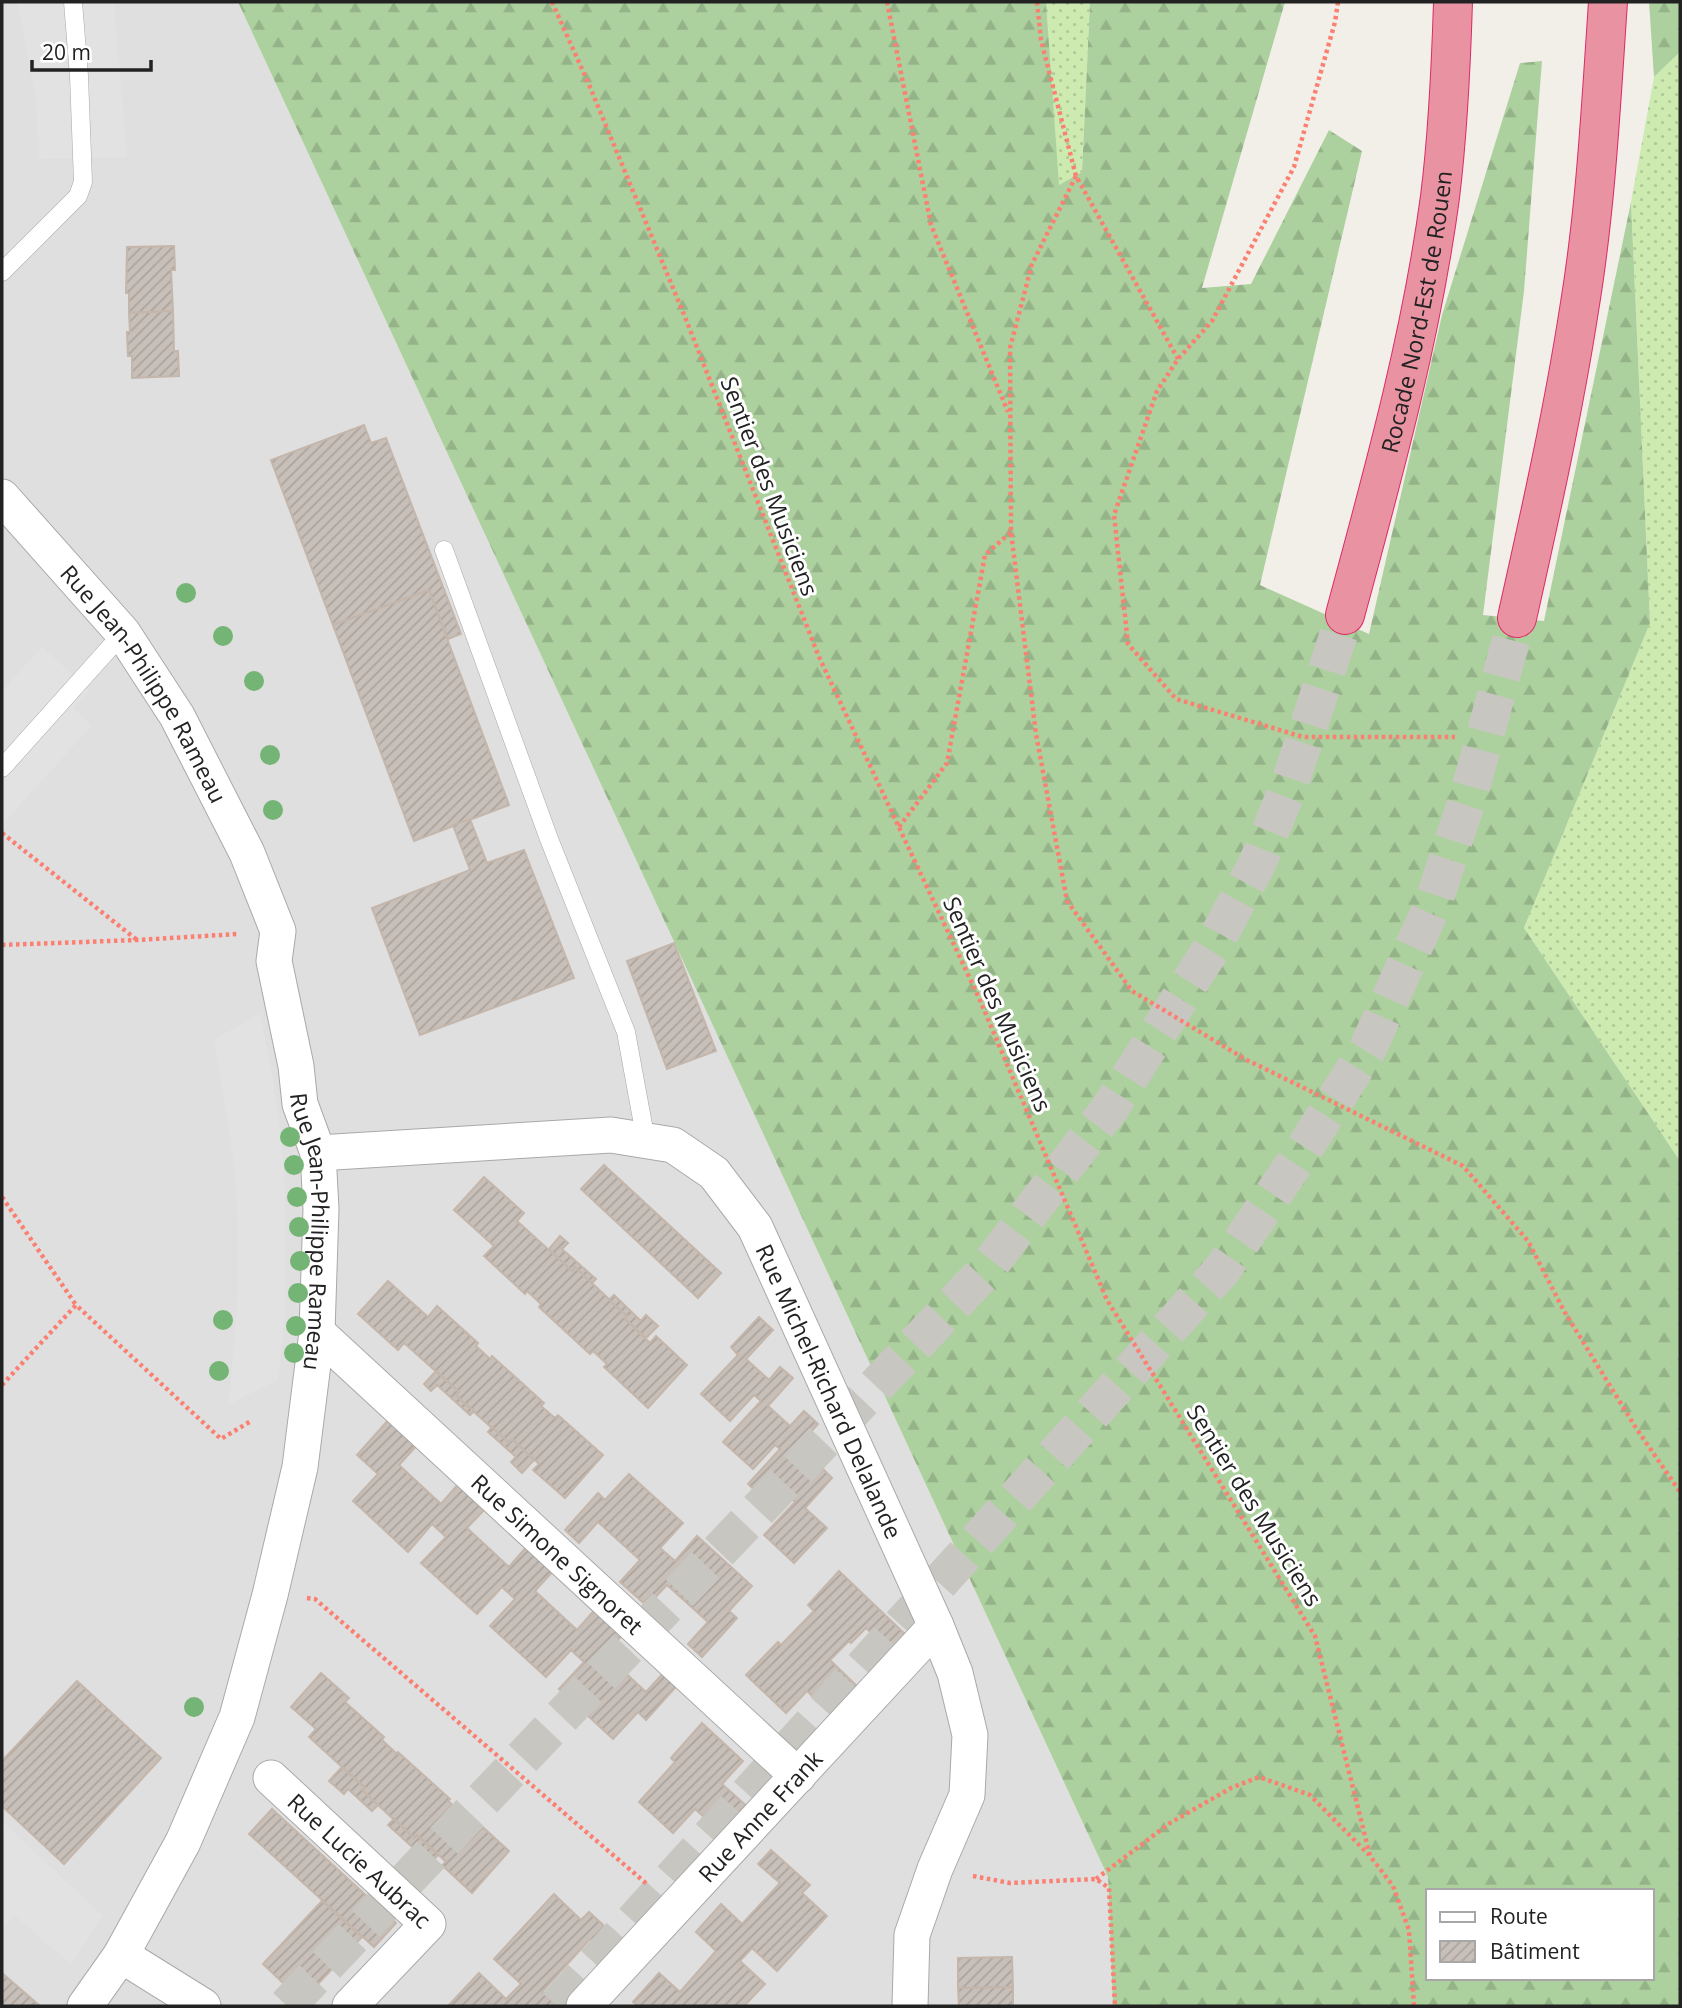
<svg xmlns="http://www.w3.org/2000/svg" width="1682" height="2008" viewBox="0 0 1682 2008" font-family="'Open Sans',sans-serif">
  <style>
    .residential { fill: #e0dfdf }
    .grass { fill: url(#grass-dots) }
    .forest { fill: url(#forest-firs); fill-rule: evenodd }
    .parking { fill: #e2e2e2 }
    .building { fill: url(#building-hatch); stroke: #c4b6ab; stroke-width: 2 }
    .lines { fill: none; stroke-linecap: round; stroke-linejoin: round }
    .highway-tunnel { stroke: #c8c6c1; stroke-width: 38; stroke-dasharray: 38 19; stroke-linecap: butt }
    .lane-casing { stroke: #a9a9a9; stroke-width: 19 }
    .street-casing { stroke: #a9a9a9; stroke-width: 37 }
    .highway-casing { stroke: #dc2a67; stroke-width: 40 }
    .path { stroke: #fa8072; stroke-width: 4.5; stroke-dasharray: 3.5 3.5; stroke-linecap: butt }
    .lane { stroke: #fff; stroke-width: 18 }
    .street { stroke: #fff; stroke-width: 35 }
    .highway { stroke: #e892a2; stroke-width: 38 }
    .tree { fill: #74b475 }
    .labels { text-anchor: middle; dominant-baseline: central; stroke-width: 6; stroke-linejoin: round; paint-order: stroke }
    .street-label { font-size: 23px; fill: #222; stroke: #fff }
  </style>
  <defs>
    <pattern id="grass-dots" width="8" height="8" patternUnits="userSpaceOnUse" patternTransform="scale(1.75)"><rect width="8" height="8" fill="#cdebb0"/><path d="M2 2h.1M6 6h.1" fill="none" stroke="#b0c997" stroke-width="1.8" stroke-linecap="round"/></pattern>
    <pattern id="forest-firs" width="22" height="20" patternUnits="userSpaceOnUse" patternTransform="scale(1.75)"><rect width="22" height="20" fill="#add19e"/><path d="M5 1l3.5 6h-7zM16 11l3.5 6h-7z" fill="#95b388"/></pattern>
    <pattern id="building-hatch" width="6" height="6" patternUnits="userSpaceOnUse" patternTransform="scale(1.75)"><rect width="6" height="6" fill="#c7bfb8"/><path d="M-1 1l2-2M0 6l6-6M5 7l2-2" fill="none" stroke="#aba49e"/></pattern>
  </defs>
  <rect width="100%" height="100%" fill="#f2efe9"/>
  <polygon class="residential" points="2,2 238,2 1108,1877 1113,2006 2,2006"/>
  <g class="grass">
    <polygon points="1046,2 1090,2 1082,172 1058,186"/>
    <polygon points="1680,52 1680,1161 1524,928 1650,623 1631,202 1654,77"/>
  </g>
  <g class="forest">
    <path d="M238 2H1046L1059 185 1082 172 1090 2H1285L1202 288 1251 284 1329 130 1362 151 1260 585 1369 634 1442 315 1520 63 1542 61 1524 291 1483 615 1544 621 1631 202 1650 623 1524 928 1680 1161V2006H1113L1108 1877ZM1428 1891H1652V1978H1428Z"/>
    <polygon points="1649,2 1680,2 1680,52 1654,77"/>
  </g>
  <g class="parking">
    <polygon points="17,2 114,2 127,157 39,159 36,100"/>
    <polygon points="42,647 90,690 73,708 92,725 2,825 2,691"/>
    <polygon points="260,1013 271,1067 280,1129 285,1185 286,1306 278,1380 229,1404 238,1291 238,1219 234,1165 214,1040"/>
    <polygon points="2,1821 103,1916 71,1965 14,1915 2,1929"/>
  </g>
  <g class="building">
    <polygon points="174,246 175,270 171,270 173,311 129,313 129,293 126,293 127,247"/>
    <polygon points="173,311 174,351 178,351 179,376 132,378 132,356 128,356 127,332 130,332 129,313"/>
    <polygon points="364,425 371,443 386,438 461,634 448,639 429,590 333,625 271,460"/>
    <polygon points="429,590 509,805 414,841 333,625"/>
    <polygon points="470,819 487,863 524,850 574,978 420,1035 372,908 470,870 453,825"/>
    <polygon points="674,943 716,1051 667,1069 627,961"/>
    <polygon points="604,1165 721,1273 698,1298 581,1189"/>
    <polygon points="484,1177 524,1213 517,1221 572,1271 575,1267 592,1283 627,1316 624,1318 650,1343 656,1336 687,1365 648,1408 604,1367 607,1364 593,1351 590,1354 539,1307 541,1304 527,1291 525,1294 484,1256 494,1246 454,1210"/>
    <polygon points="560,1236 568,1243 562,1249 596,1279 592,1283 575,1267 572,1271 549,1249"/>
    <polygon points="388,1281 428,1317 437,1306 478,1343 476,1346 490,1359 492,1356 544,1403 541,1406 555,1418 558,1415 603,1455 565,1498 533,1470 539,1464 512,1439 509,1443 456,1396 459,1392 404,1343 398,1350 358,1314"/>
    <polygon points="614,1295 641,1321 646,1315 658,1326 646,1338 624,1318 627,1316 609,1300"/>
    <polygon points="759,1317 773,1330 746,1359 769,1380 780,1367 793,1378 768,1406 790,1426 804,1411 818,1424 789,1456 810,1475 819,1465 832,1478 805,1508 827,1528 794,1563 764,1535 795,1502 790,1497 777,1511 748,1484 780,1449 775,1445 753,1469 723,1442 761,1401 754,1395 730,1421 701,1394 738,1355 731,1347"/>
    <polygon points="436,1371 459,1392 456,1396 474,1411 470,1415 437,1385 431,1391 424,1384"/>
    <polygon points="391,1417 419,1443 399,1465 441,1504 460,1482 487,1507 467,1528 509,1567 528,1545 555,1569 535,1591 577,1630 598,1606 625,1632 605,1654 646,1692 668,1668 682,1680 646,1720 638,1712 613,1739 559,1689 584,1662 571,1650 546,1677 490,1626 515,1599 502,1587 477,1614 421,1563 446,1537 432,1524 408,1552 353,1501 378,1474 357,1455"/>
    <polygon points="492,1427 509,1443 512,1439 534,1460 522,1473 511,1462 516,1457 488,1432"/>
    <polygon points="629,1474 683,1523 660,1548 675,1561 697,1536 752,1586 729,1611 737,1618 702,1657 688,1644 708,1622 667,1585 647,1606 620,1582 640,1560 598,1522 579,1543 565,1530 598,1493 605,1500"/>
    <polygon points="839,1571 908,1637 893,1653 866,1628 851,1643 849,1641 830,1660 861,1690 835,1717 807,1691 786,1713 746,1675 778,1642 781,1645 814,1611 808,1605"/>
    <polygon points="321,1673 349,1698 345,1702 384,1737 382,1740 397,1754 398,1752 450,1799 448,1801 462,1813 464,1810 509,1851 472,1893 442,1865 446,1862 417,1835 414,1838 378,1805 362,1790 365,1788 309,1737 316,1729 291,1707"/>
    <polygon points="77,1681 161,1758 64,1864 2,1806 2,1761"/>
    <polygon points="702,1723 743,1761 722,1784 750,1809 725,1836 695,1809 673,1833 639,1802 675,1762 671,1758"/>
    <polygon points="342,1767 365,1788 362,1790 378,1805 372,1811 348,1789 344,1794 329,1781"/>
    <polygon points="272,1809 396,1923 374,1947 249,1834"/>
    <polygon points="394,1819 414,1838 417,1835 438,1855 426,1868 416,1859 420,1854 388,1825"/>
    <polygon points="771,1850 810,1885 802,1893 827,1916 777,1971 752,1948 740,1961 765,1984 744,2006 638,2006 633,2002 659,1973 680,1992 716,1951 696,1932 721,1904 742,1924 780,1883 758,1864"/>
    <polygon points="554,1894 581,1920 589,1912 627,1947 614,1961 590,1939 542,1992 558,2006 448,2006 479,1973 506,1999 521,1984 494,1959"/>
    <polygon points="322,1901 362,1937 302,2001 263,1964"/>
    <polygon points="1012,1957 1013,1987 958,1988 958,1958"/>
    <polygon points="2,1973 40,2006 2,2006"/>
    <polygon points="1013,1987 1013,2006 959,2006 958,1988"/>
  </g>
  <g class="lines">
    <g class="highway-tunnel">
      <polyline points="287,2006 985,1271 1110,1108 1213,946 1257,864 1290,783 1345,615"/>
      <polyline points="557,2006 1222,1270 1302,1152 1368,1048 1433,904 1470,791 1517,618"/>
    </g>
    <defs>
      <g id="lane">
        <polyline points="2,272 78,196 83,182 79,76 73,2"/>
        <polyline points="444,550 549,839 626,1032 646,1141"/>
        <polyline points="2,768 123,633"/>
      </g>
      <g id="street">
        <path id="s1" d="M2 497 123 633 177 716 247 853 278 931 274 961 296 1066 300 1104 318 1153 321 1209 317 1332 300 1467 270 1595 237 1717 183 1842 121 1955 85 2006"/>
        <path id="s2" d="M318 1153 611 1135 673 1145 714 1173 755 1227 936 1626 955 1673 970 1735 967 1795 935 1869 912 1935 910 2006"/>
        <path id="s3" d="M317 1332 798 1776"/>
        <path id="s4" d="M271 1778 428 1924 350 2006"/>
        <polyline points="121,1955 203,2006"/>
        <path id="s5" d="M584 2006 936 1626"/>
      </g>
      <g id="highway">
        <path id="s6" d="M1345 615C1382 478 1421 339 1440 197 1448 133 1451 67 1453 2"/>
        <path d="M1517 618C1540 515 1563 413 1579 310 1596 208 1601 104 1608 2"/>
      </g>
    </defs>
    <use href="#lane" class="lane-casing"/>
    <use href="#street" class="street-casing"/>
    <use href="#highway" class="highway-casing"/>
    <g class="path">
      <polyline points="552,2 590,87 685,317 819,657 979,998 1107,1300 1315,1636 1370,1856 1393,1886 1409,1930 1414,2006"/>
      <polyline points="887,2 931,225 1008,412"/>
      <polyline points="1037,2 1041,40 1076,176 1178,359"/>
      <polyline points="1338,2 1335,22 1294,167 1212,321 1178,359 1157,391 1114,515 1128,644 1176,699 1303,737 1455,737"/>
      <polyline points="1076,176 1032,264 1010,348 1011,532 1036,734 1067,901 1132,991 1245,1059 1463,1166 1528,1241 1564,1311 1636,1428 1680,1492"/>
      <polyline points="899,827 947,763 985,555 1011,532"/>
      <polyline points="2,833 137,940"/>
      <polyline points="2,945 137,940 238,934"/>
      <polyline points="2,1197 76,1305"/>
      <polyline points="2,1385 76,1305 221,1439 251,1421"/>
      <polyline points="307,1598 315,1599 648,1885"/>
      <polyline points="973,1876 1010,1883 1096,1879 1109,1888 1115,2006"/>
      <polyline points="1096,1879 1170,1823 1231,1788 1259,1777 1310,1795 1369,1855"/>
    </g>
    <use href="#lane" class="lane"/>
    <use href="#street" class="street"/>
    <use href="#highway" class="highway"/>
  </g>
  <g class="tree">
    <circle cx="186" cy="593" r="10"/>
    <circle cx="223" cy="636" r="10"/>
    <circle cx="254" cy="681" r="10"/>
    <circle cx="270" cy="755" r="10"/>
    <circle cx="273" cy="810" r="10"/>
    <circle cx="290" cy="1137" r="10"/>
    <circle cx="294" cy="1165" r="10"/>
    <circle cx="297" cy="1197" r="10"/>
    <circle cx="299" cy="1227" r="10"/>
    <circle cx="300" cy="1261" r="10"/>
    <circle cx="298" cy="1293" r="10"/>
    <circle cx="223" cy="1320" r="10"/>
    <circle cx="296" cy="1326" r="10"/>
    <circle cx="294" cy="1353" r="10"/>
    <circle cx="219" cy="1371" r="10"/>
    <circle cx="194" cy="1707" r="10"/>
  </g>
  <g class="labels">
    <g class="street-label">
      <text stroke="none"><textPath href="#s6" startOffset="312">Rocade Nord-Est de Rouen</textPath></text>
      <text transform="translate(770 486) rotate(69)">Sentier des Musiciens</text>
      <text stroke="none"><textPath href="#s1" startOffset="236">Rue Jean-Philippe Rameau</textPath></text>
      <text transform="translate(998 1004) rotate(66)">Sentier des Musiciens</text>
      <text stroke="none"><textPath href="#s1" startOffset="824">Rue Jean-Philippe Rameau</textPath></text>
      <text stroke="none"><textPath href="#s2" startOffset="654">Rue Michel-Richard Delalande</textPath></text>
      <text transform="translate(1255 1505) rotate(58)">Sentier des Musiciens</text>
      <text stroke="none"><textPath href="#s3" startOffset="327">Rue Simone Signoret</textPath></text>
      <text stroke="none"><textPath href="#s5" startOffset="259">Rue Anne Frank</textPath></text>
      <text stroke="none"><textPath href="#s4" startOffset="121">Rue Lucie Aubrac</textPath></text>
    </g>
  </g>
  <rect width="1682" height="2008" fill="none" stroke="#222222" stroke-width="7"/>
  <rect x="1426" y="1889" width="228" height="91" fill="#ffffff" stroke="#a7a7a7" stroke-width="2"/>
  <rect x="1440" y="1912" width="35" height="10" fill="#ffffff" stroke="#a7a7a7" stroke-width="2"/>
  <text x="1490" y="1924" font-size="21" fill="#222222">Route</text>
  <rect x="1440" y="1941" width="35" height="21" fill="url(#building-hatch)" stroke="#a7a7a7" stroke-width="2"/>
  <text x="1490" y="1959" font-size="21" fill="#222222">Bâtiment</text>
  <path d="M32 60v10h119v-10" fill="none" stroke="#222222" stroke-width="3.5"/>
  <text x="42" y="60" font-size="21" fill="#222222" stroke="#ffffff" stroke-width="5" paint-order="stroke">20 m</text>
</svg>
